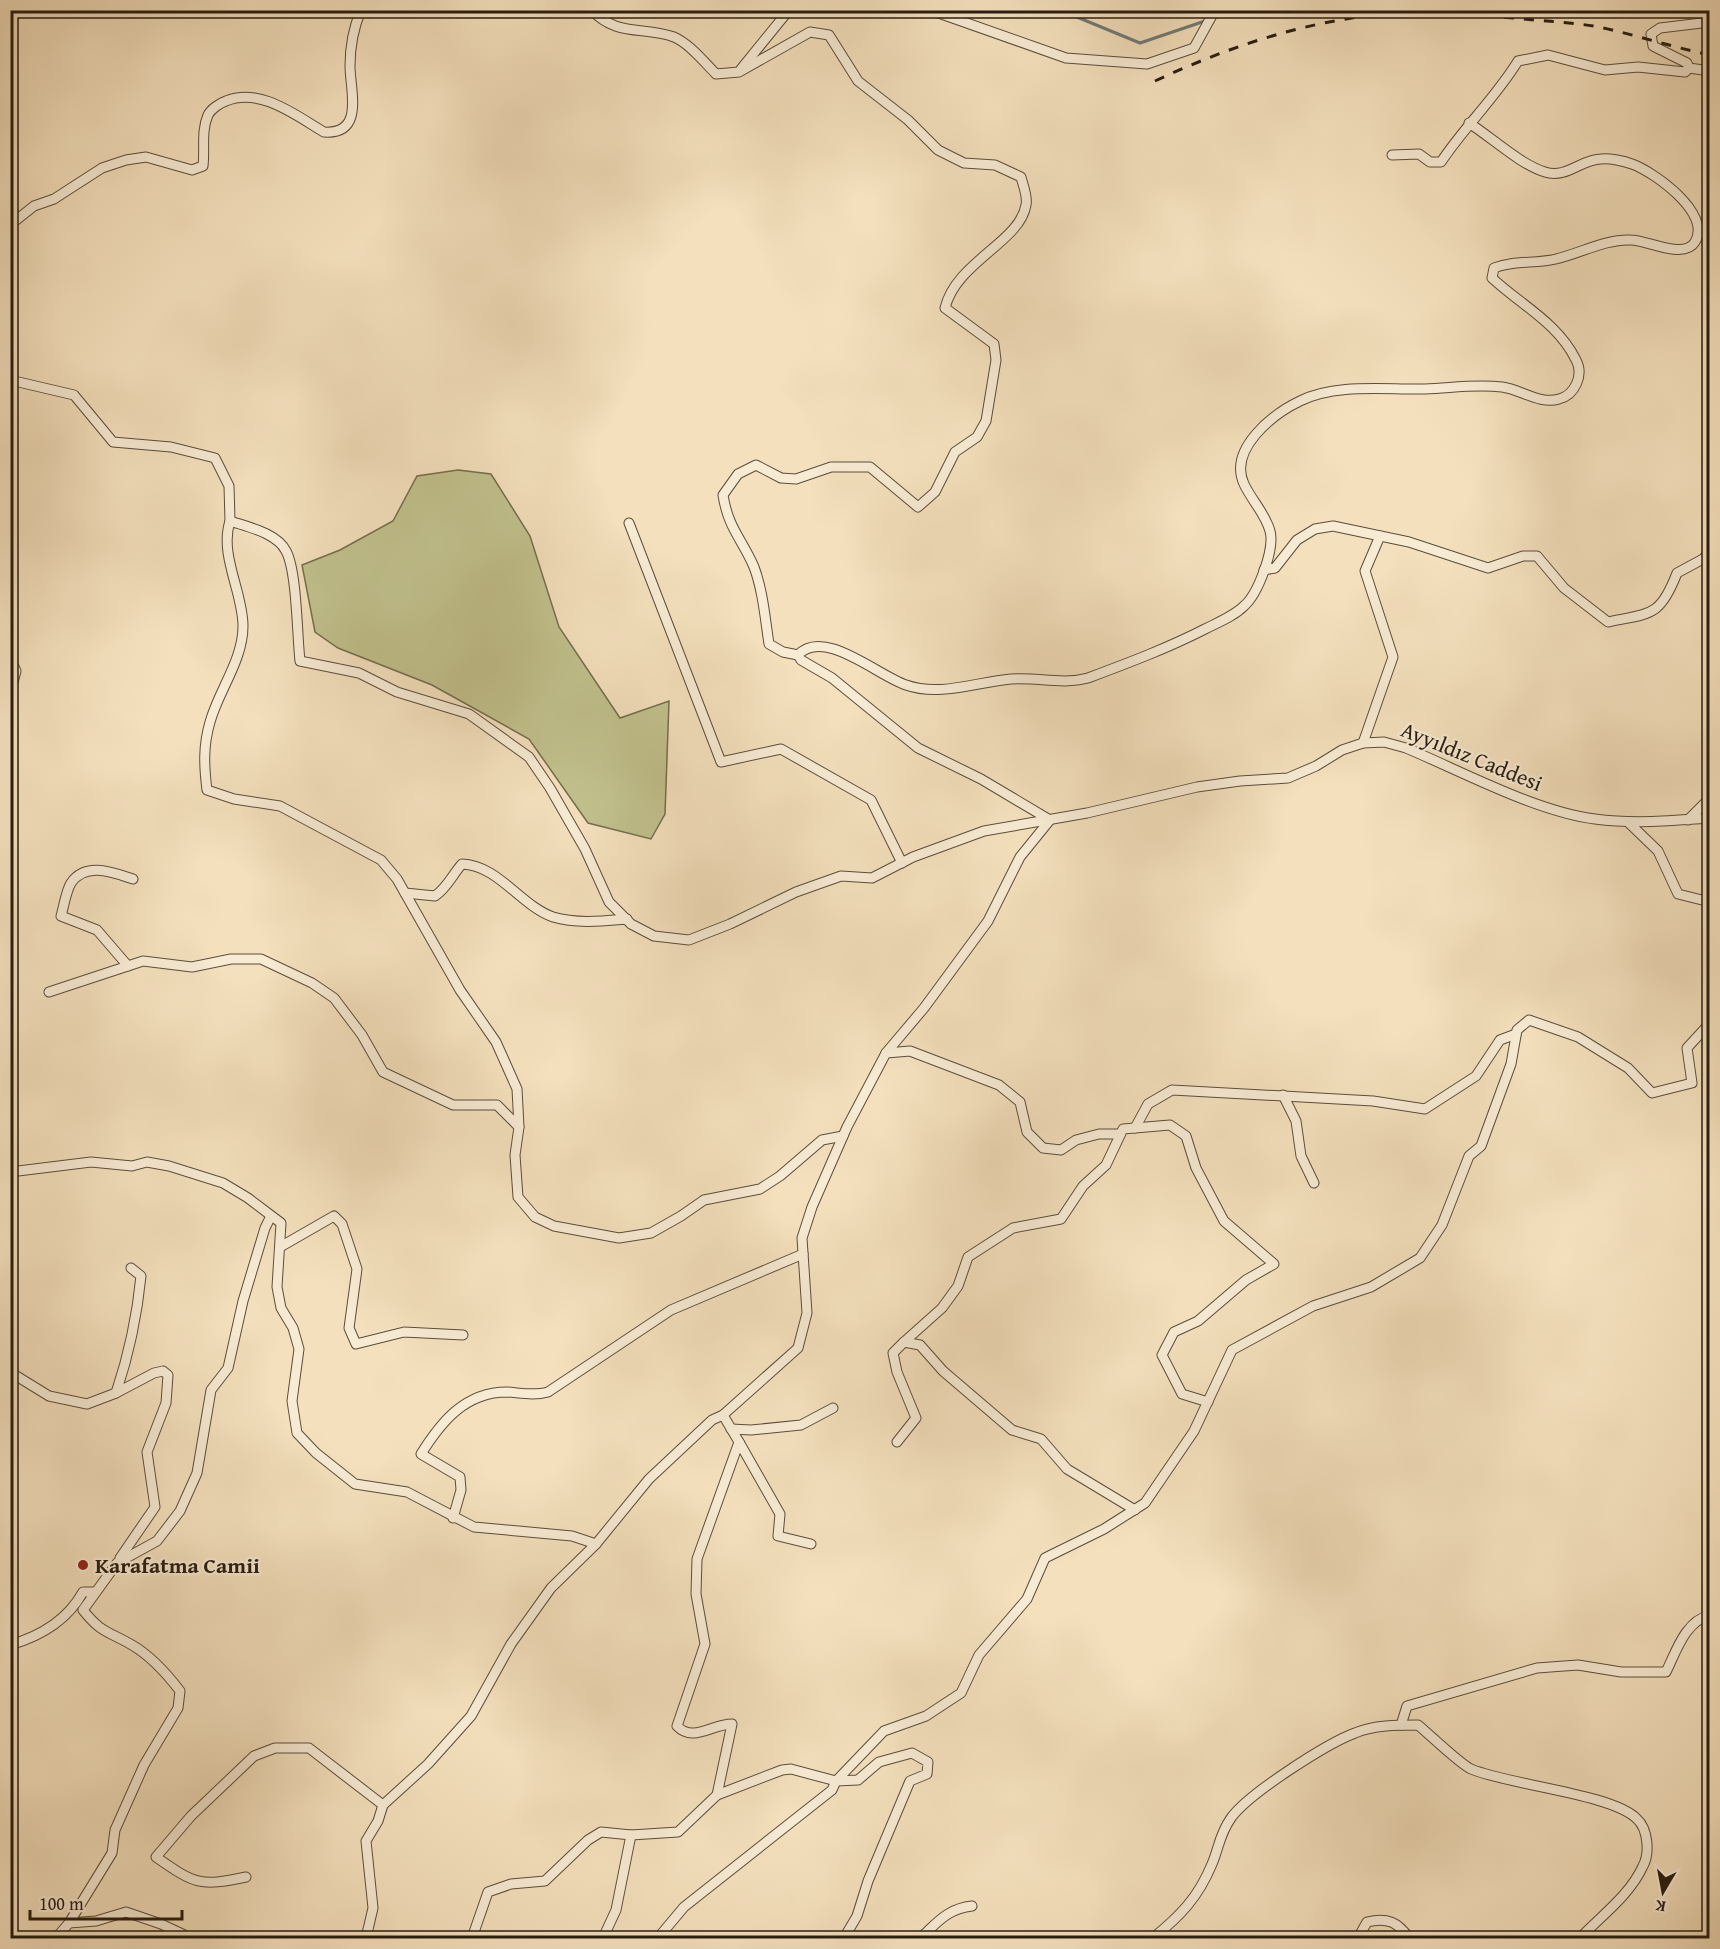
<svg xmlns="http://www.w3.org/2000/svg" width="1720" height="1949" viewBox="0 0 1720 1949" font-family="'Gentium Book Plus',serif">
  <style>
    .green { fill: #c1c18d; stroke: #746e4f; stroke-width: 1.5 }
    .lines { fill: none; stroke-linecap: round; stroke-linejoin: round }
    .stream { stroke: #717b78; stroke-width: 3 }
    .minor-casing { stroke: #5b4d3c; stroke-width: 11 }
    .minor { stroke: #f8ebd4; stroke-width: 9 }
    .rail { stroke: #281c11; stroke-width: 3; stroke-dasharray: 10 10; stroke-linecap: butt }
    .poi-dot { fill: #8f2418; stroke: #f8ebd4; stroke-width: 2 }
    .labels { text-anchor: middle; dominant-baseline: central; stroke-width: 4.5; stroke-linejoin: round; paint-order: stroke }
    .street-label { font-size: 22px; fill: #281c11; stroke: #f8ebd4 }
    .poi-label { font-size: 22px; font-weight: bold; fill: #281c11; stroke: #f8ebd4; text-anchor: start }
  </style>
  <rect width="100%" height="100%" fill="#f4e0bd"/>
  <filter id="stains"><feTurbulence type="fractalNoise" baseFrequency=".00333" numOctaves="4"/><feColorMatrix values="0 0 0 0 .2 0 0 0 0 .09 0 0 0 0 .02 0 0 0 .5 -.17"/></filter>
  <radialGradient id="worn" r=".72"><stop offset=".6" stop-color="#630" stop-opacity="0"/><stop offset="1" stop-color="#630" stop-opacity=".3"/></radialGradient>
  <polygon class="green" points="458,470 491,474 530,536 559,627 620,718 669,701 665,814 651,839 588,823 529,739 432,685 338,648 315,632 302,565 340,550 393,521 417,476"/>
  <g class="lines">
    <g class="stream">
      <polyline points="1068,10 1072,15 1140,43 1205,21"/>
      <polyline points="1709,10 1710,11"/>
      <polyline points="1214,18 1234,10"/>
    </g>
    <defs>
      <g id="minor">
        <path d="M592 10C616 37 644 26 674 37 690 44 704 62 716 74L739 72 810 32 829 35 858 81 908 120 938 150 964 163 995 165 1021 177C1023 185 1028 197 1026 205 1020 242 956 262 945 308L994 344 996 360 986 421 977 437 955 452 935 492 918 507 870 467H831L796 479 781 478 756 465 738 474 723 495C728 528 742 539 754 567 763 591 765 618 769 644L783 652 798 655"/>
        <polyline points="930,10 1066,58 1147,64 1194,48 1215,10"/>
        <polyline points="1689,68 1710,71"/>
        <polyline points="741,69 789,10"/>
        <path d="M1392 155 1419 154 1430 162H1441C1465 126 1496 97 1518 61L1548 55 1605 70 1638 67 1685 72 1689 68 1687 63 1653 46 1651 34 1660 28 1710 22"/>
        <path d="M10 225 34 206 54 199 102 168 126 160 146 157 192 170 203 166C205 149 201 131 208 115 211 109 220 103 226 101 260 87 295 115 324 132 365 135 350 90 350 66 350 45 353 29 361 10"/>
        <polyline points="10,380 74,395 113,442 171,447 215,458 229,486 230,521"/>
        <polyline points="629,523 721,762 781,749 871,800 902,863"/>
        <path d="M1264 570 1275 568 1297 540 1315 529 1333 526 1409 542 1488 568 1523 556H1537L1564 588 1608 622C1651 613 1660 617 1677 573L1703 559 1710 552"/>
        <polyline points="10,658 16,671 10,694"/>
        <polyline points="1363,743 1393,657 1365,571 1380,536"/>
        <path d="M1050 820 981 779 918 748 832 678 801 660 798 655C824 627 878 676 906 685 940 697 976 682 1011 679 1038 677 1062 685 1088 678 1128 663 1168 648 1205 629 1219 622 1234 616 1244 606 1258 594 1275 549 1270 531 1265 513 1252 501 1244 484 1228 449 1273 414 1300 401 1336 383 1385 390 1425 389 1452 388 1474 384 1502 387 1520 389 1540 405 1559 399 1575 395 1584 375 1576 360 1558 323 1521 305 1492 278L1494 268C1513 260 1536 264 1556 259 1581 253 1605 239 1631 240 1647 240 1684 260 1695 242 1712 213 1654 172 1632 164 1624 161 1610 158 1601 159 1581 159 1567 179 1545 172 1521 165 1491 137 1469 123"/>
        <polyline points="1688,820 1710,798"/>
        <polyline points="1628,822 1658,851 1678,894 1710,902"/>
        <path d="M405 893 435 896C448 887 452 875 462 864 498 865 521 906 553 917 577 924 603 921 627 919"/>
        <path d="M128 966 97 930 61 916C64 906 66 891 71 883 86 861 114 873 133 879"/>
        <polyline points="49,992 143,961 192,967 231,959 261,959 312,983 334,998 362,1035 383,1072 453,1105 497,1105 519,1127"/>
        <polyline points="886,1053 910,1051 999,1085 1020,1102 1027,1132 1043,1148 1061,1150 1076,1140 1099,1134 1120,1134"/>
        <polyline points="1283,1095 1296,1121 1301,1156 1314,1183"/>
        <polyline points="1135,1128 1148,1104 1172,1090 1373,1101 1425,1109 1476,1076 1500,1040 1516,1034"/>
        <path d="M843 1136 822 1140 780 1176 760 1189 704 1200 681 1216 651 1233 619 1238 554 1226 535 1217 518 1197 515 1155 519 1127 517 1089 496 1042 460 990 397 879 381 860 280 806 234 799 207 790C204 766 203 746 210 722 219 690 243 660 243 626 243 592 219 555 230 521 248 527 277 533 286 551 297 571 297 635 300 661L359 673 397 692 469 714 529 757 550 788 585 849 609 902 631 924 654 936 689 940 730 924 796 892 841 876 872 878 913 857 984 831 1087 813 1197 787 1240 781 1288 778 1316 766 1342 750 1363 743 1384 742 1406 748C1461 771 1537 812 1595 819 1633 824 1671 821 1710 818"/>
        <polyline points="10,1172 91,1162 132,1166 147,1162 169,1166 223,1183 248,1198 281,1223 277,1287 281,1308 293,1328 299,1349 292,1401 297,1433 316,1453 355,1484 407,1492 474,1527 572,1536 596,1544"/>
        <polyline points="280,1247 334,1216 342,1224 357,1269 349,1328 356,1344 404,1332 463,1335"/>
        <polyline points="904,1342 942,1308 958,1286 968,1257 1013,1228 1061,1219 1083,1186 1106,1165 1123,1129 1170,1125 1186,1136 1196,1168 1224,1221 1274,1264 1246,1280 1198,1321 1174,1332 1162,1355 1182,1394 1208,1402"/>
        <polyline points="10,1372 49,1396 87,1404 116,1393 154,1373 163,1371 168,1375 166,1403 147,1452 155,1507 120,1558"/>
        <path d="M116 1393C129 1354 137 1317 141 1276L131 1268"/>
        <polyline points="731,1429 751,1430 801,1425 833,1408"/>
        <polyline points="739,1442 780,1514 778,1536 811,1544"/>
        <polyline points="897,1442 916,1418 897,1372 893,1353 904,1342 920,1345 943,1371 1012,1430 1041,1439 1067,1469 1135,1510"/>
        <path d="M453 1518 461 1490 460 1477 421 1454C441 1422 465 1392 507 1392 521 1393 534 1396 548 1392L671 1310 803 1254"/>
        <path d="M10 1645C41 1636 67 1621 83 1592H93"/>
        <path d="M1401 1725 1407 1706 1537 1668 1578 1665 1621 1672H1666C1676 1652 1685 1621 1710 1615"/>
        <path d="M717 1795 732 1724C712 1724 693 1743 677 1726L705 1644 696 1594 697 1559 739 1442 723 1415"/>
        <path d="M246 1877C199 1887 195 1884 156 1857L191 1816 254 1756 275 1748H309L383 1805"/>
        <polyline points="69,1923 96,1921 126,1912 161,1924 191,1938"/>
        <path d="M929 1930C942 1917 953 1908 972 1906"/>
        <path d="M56 1938 69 1923 112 1853 115 1830 144 1765 178 1708 180 1691C167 1674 151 1656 132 1645 108 1631 101 1633 83 1610L117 1563 157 1541 180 1511 197 1473 211 1390 228 1368 243 1301 265 1228 271 1216"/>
        <polyline points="366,1938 373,1908 366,1841 378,1821 383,1805 428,1764 471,1716 511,1644 551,1588 596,1544 649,1479 712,1420 723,1415 798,1348 807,1313 802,1238 812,1207 847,1127 886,1053 924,1008 988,921 1020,857 1050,820"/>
        <polyline points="472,1938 488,1892 511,1884 545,1881 588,1840 601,1832 631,1835 678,1832 717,1795 782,1770 791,1769 836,1781 858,1780 879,1762 912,1753 928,1762 927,1774 910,1781 868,1881 857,1916 844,1938"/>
        <polyline points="603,1938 616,1910 631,1835"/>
        <polyline points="658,1938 684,1907 832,1790 836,1781 884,1731 926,1716 961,1693 979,1655 1027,1599 1045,1558 1104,1529 1145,1503 1194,1431 1232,1350 1313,1306 1371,1287 1420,1258 1442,1225 1469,1156 1481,1146 1511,1064 1517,1030 1529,1020 1578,1037 1628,1068 1652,1093 1692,1083 1687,1048 1710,1023"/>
        <polyline points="920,1938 929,1930 929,1938"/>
        <path d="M1153 1938C1180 1916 1198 1898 1212 1864 1219 1848 1219 1835 1231 1818 1248 1794 1326 1744 1355 1733 1374 1725 1397 1725 1418 1725 1429 1734 1461 1765 1471 1769 1509 1785 1613 1794 1637 1819 1648 1829 1650 1853 1643 1866 1630 1895 1601 1916 1580 1938"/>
        <path d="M1358 1938 1367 1922C1387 1917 1398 1922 1409 1938"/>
      </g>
    </defs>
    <use href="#minor" class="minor-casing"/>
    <use href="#minor" class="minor"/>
    <path class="rail" d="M1155 81C1245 39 1340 10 1440 12 1465 12 1489 16 1513 18 1542 21 1571 22 1599 27 1636 35 1672 47 1710 55"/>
  </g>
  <circle class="poi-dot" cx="83" cy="1565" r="6"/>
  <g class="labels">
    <g class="street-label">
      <text transform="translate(1472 756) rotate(22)">Ayyıldız Caddesi</text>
    </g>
    <g class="poi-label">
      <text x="95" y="1565">Karafatma Camii</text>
    </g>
  </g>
  <rect width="1720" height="1949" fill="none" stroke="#f4e0bd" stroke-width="36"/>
  <rect x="12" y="12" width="1696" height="1925" fill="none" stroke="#281c11" stroke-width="3"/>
  <rect x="18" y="18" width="1684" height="1913" fill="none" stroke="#281c11" stroke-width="1.5"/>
  <g transform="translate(1663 1892) rotate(190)" stroke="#f8ebd4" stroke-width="4.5" paint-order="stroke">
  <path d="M0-4.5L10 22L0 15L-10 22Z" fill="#281c11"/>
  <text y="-9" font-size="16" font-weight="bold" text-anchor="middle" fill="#281c11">K</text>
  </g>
  <path d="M30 1910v9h152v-9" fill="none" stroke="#281c11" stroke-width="3"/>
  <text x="39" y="1910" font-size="18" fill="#281c11" stroke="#f8ebd4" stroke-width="4.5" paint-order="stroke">100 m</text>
  <rect width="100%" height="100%" filter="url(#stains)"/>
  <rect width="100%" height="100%" fill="url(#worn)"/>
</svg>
